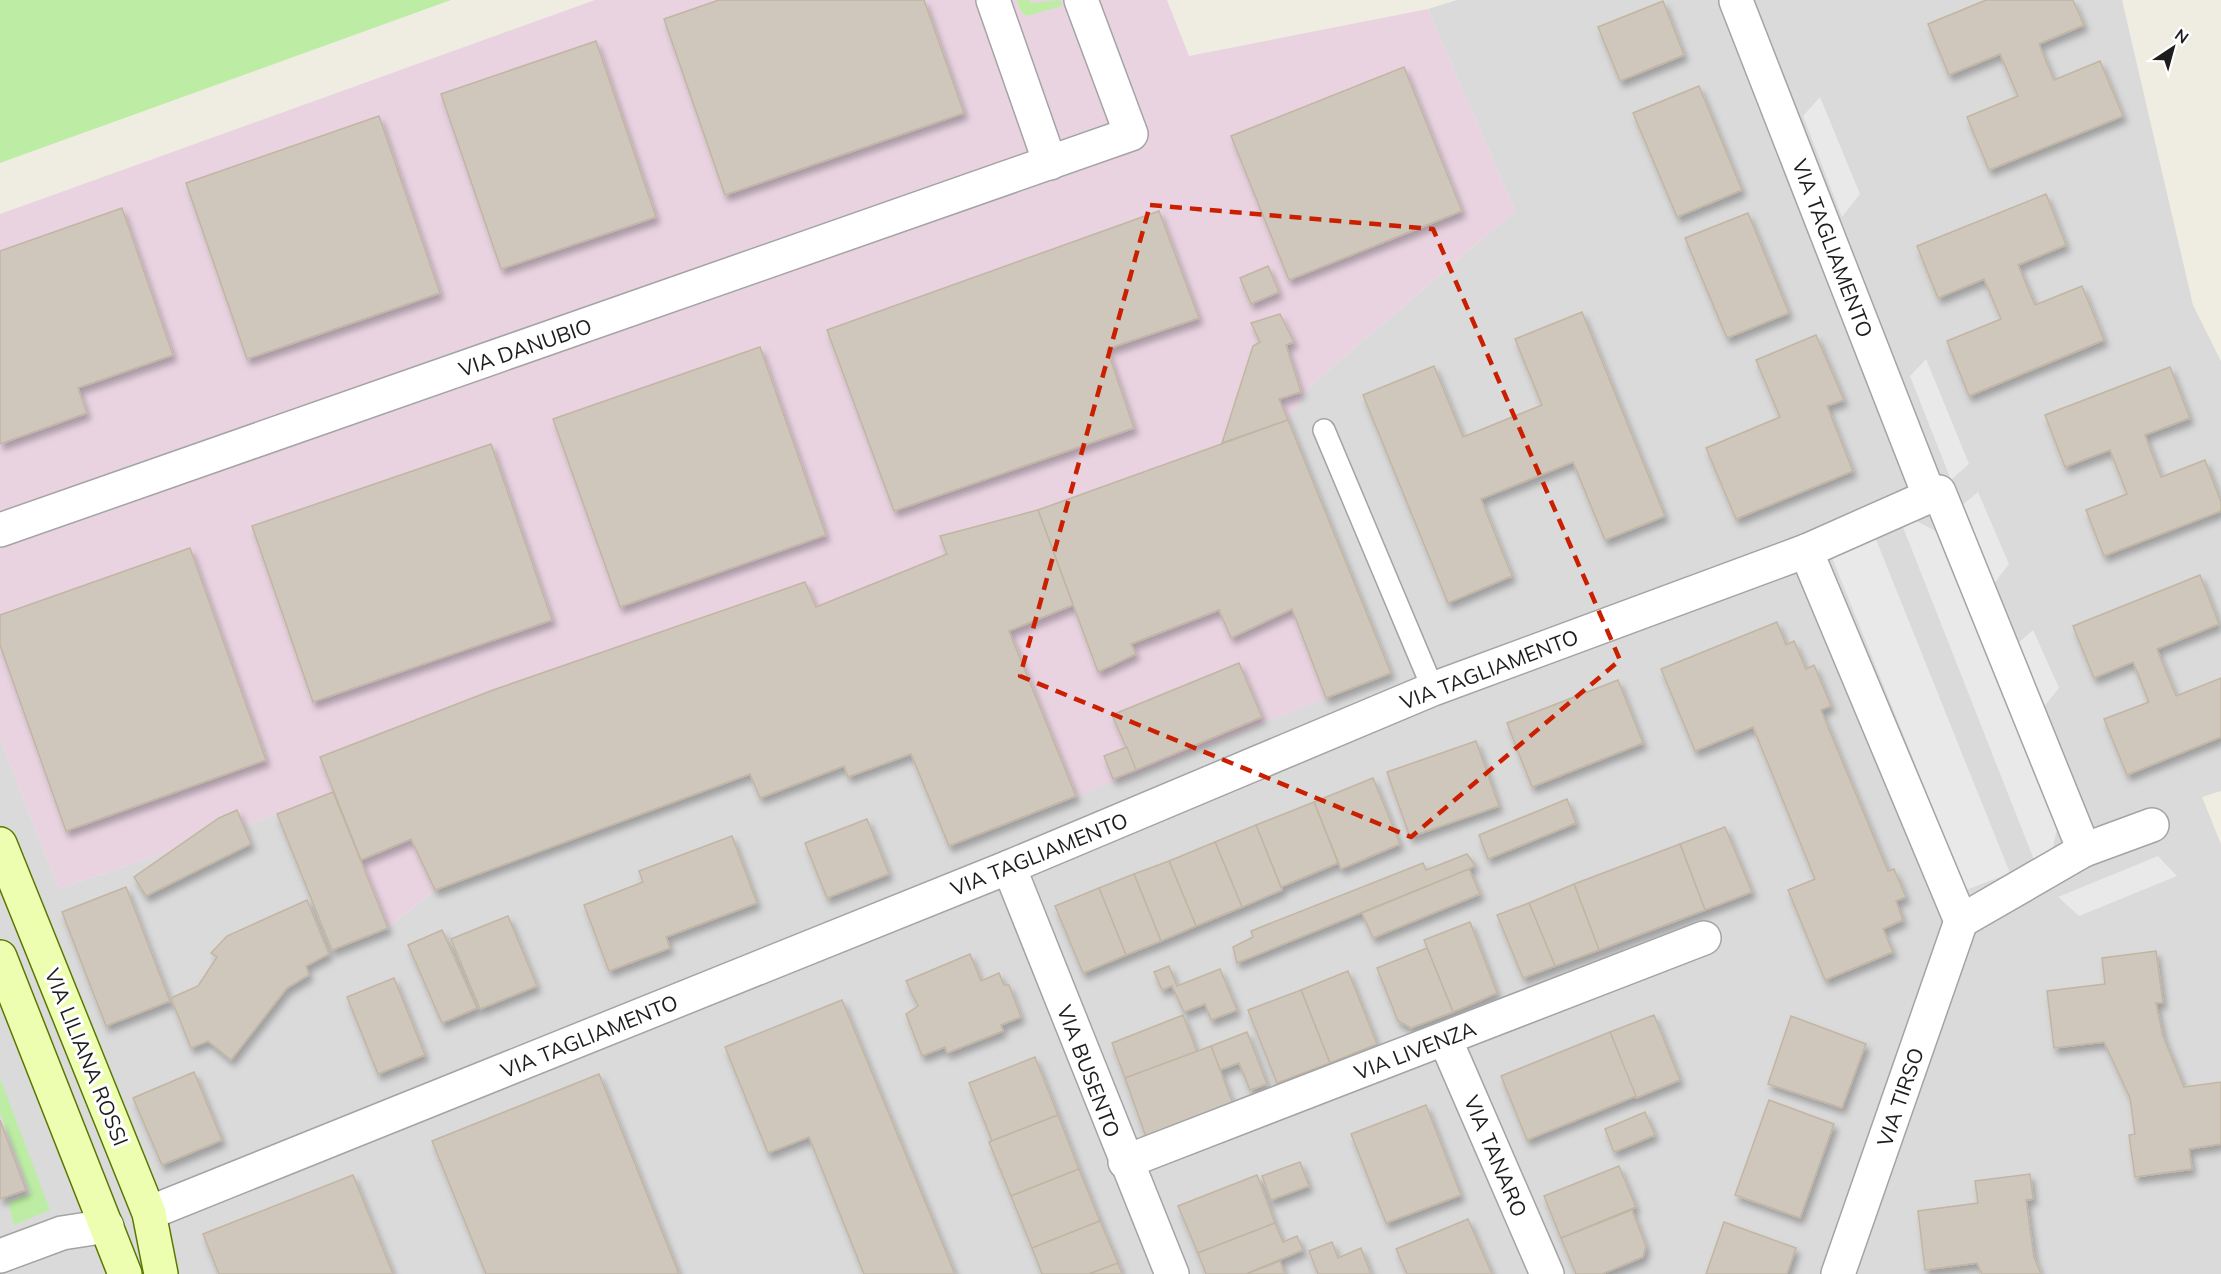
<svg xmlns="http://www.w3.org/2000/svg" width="2221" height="1274" viewBox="0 0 2221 1274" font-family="Mulish,sans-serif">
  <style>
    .residential { fill: #dbdada }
    .industrial { fill: #e9d3e1 }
    .grass { fill: #bdeda4 }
    .parking { fill: #e9e9e9 }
    .building { fill: #cfc7bb; stroke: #c2b5a3; stroke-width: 1.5; filter: url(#shadow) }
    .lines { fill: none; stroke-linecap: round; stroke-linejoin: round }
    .lane-casing { stroke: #a4a4a4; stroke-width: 24 }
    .street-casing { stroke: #a4a4a4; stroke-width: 36 }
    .secondary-casing { stroke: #597800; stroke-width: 36 }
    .lane { stroke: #fff; stroke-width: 21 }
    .street { stroke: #fff; stroke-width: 33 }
    .secondary { stroke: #eefeb1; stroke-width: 33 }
    .marked { fill: none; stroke: #ca1f00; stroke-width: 4.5; stroke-dasharray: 12 8; stroke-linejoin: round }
    .labels { text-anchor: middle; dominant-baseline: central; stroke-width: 6; stroke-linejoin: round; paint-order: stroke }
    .street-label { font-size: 21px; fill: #1d1d1d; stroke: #fff }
  </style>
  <defs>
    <filter id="shadow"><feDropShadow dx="3.5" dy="6" stdDeviation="3" flood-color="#0004"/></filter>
  </defs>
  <rect width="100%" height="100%" fill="#efede2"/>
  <polygon class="residential" points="1457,0 2122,0 2193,305 2221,361 2221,791 2202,797 2221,844 2221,1274 0,1274 0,739 59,889 277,814 388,928 435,890 750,774 760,798 844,766 849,777 911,754 949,845 1391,673 1288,420 1310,386 1515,211 1428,9"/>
  <polygon class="industrial" points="595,0 1167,0 1189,56 1428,9 1515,211 1310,386 1288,420 1391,673 949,846 911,754 848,777 844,767 760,798 749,774 435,890 388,928 277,814 59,889 0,739 0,214"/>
  <g class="grass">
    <polygon points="0,0 451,0 0,163"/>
    <polygon points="1017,0 1030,0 1031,3 1060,0 1062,6 1027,16 1021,12"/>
    <polygon points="0,1078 50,1210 14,1225 8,1203 31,1193 0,1113"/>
  </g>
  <g class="parking">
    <polygon points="1820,97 1860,194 1842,217 1803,116"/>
    <polygon points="1926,359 1969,464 1951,480 1910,376"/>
    <polygon points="1978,492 2009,564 1993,585 1960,507"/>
    <polygon points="1911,518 1945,536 2059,820 2050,860 2038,870 1901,522"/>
    <polygon points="1873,532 2010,873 1966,890 1829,550"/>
    <polygon points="2033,630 2059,688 2042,709 2017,644"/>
    <polygon points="2158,856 2177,876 2079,916 2058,897"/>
  </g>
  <g class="building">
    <polygon points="719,0 924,0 964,113 725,195 664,19"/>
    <polygon points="1986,0 2073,0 2084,25 2039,44 2054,80 2100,61 2123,116 1989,170 1967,117 2018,96 2000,54 1949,75 1928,24"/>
    <polygon points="1663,1 1684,55 1620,81 1598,27"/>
    <polygon points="596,41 656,217 501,269 441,94"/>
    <polygon points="1404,67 1462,211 1289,280 1231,136"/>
    <polygon points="1699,86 1742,190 1677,217 1633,113"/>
    <polygon points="379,116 440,293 247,359 186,183"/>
    <polygon points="2046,194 2066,245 2018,265 2035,305 2082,286 2104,340 1969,396 1947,341 2001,319 1984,279 1938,298 1917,246"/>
    <polygon points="122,208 173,355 78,388 87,413 0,444 0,251"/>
    <polygon points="1159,211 1199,318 1107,349 1134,428 894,511 827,330"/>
    <polygon points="1748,213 1789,313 1727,338 1685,238"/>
    <polygon points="1268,266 1279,292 1251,304 1240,278"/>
    <polygon points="1582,312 1665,516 1605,540 1573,462 1481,499 1512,576 1448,603 1363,395 1434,366 1463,437 1542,405 1515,339"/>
    <polygon points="1280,314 1294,342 1286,345 1301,392 1279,399 1288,420 1222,443 1253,346 1260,342 1251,323"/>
    <polygon points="1816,335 1844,400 1827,406 1853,471 1736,519 1706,448 1780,417 1756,360"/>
    <polygon points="760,347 826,535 620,607 553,419"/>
    <polygon points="2170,367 2190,418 2145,435 2161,477 2205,460 2221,502 2221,511 2104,556 2086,510 2127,494 2110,450 2065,467 2045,415"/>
    <polygon points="1288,420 1391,673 1326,698 1292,609 1231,638 1219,610 1131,644 1136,654 1098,672 1038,510"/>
    <polygon points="491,444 552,620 313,702 252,526"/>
    <polygon points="1038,510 1073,605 1009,631 1076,796 949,846 911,754 848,777 844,766 760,798 750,774 435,890 411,839 361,860 320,757 493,690 805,582 816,607 947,554 940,536"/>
    <polygon points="190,548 266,760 66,831 0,645 0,615"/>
    <polygon points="2200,575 2219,624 2157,649 2176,696 2221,678 2221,737 2127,775 2104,719 2149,702 2133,662 2094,678 2073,626"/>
    <polygon points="1777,622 1786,645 1794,641 1806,669 1814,665 1831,706 1821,710 1888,871 1894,869 1906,897 1896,901 1903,920 1883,929 1893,952 1825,980 1788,890 1815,879 1753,727 1695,751 1661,669"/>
    <polygon points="1239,663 1262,717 1136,770 1112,715"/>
    <polygon points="1618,680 1643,743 1532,787 1507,723"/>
    <polygon points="1476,741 1499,806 1410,837 1387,772"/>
    <polygon points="1127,747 1136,770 1113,779 1104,756"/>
    <polygon points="1373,778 1400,844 1341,869 1314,802"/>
    <polygon points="333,792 388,928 332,950 277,814"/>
    <polygon points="1567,799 1576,823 1488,859 1479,835"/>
    <polygon points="1314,802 1338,863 1281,887 1256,825"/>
    <polygon points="237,810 251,844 146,896 134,877 219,818"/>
    <polygon points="867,819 889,874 827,898 805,843"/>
    <polygon points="1256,825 1282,890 1242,907 1215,842"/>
    <polygon points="1725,827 1752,892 1705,910 1680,844"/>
    <polygon points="732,836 757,903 666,937 670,948 609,971 584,905 643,882 639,871"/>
    <polygon points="1215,842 1242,907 1196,926 1169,861"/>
    <polygon points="1680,844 1705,910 1599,950 1574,884"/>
    <polygon points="1467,854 1475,865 1469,869 1237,963 1233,947 1253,937 1251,931 1423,863 1426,870"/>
    <polygon points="1169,861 1196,926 1161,941 1134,874"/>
    <polygon points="1469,869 1480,894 1373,938 1362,913"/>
    <polygon points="1134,874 1161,941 1126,955 1099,888"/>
    <polygon points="1574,884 1599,950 1555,966 1529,903"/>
    <polygon points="126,887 170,1001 106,1026 62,912"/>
    <polygon points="1099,888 1126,955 1083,973 1055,906"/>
    <polygon points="307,900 329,954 306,966 309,975 287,988 231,1060 208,1041 191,1048 171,998 198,986 217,957 211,953 227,936"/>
    <polygon points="1529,903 1555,966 1523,978 1497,915"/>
    <polygon points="508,916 537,986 480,1009 451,939"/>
    <polygon points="1470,922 1497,993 1453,1012 1424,940"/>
    <polygon points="442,930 477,1008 442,1023 408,945"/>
    <polygon points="1427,948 1453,1012 1411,1028 1398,1021 1377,968"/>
    <polygon points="2156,951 2163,1003 2156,1003 2163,1036 2184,1087 2221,1082 2221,1144 2189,1149 2192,1169 2135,1177 2129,1135 2135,1134 2130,1098 2104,1042 2054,1048 2047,991 2105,984 2102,958"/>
    <polygon points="970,954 981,981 999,973 1004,985 1009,985 1021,1017 1001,1025 1003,1031 947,1053 945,1047 922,1056 906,1014 918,1006 906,981"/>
    <polygon points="1169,966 1177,986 1220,969 1237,1010 1211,1020 1205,1004 1184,1012 1172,986 1162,990 1154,972"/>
    <polygon points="1348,971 1377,1044 1330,1063 1301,990"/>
    <polygon points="394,978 425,1055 378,1074 347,997"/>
    <polygon points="1301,990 1330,1063 1277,1083 1248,1010"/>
    <polygon points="842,1000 955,1274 864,1274 809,1137 768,1153 725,1047"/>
    <polygon points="1183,1015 1197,1052 1125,1078 1112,1043"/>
    <polygon points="1654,1015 1680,1080 1636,1098 1610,1032"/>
    <polygon points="1791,1016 1866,1044 1842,1108 1768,1084"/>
    <polygon points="1247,1032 1267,1084 1250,1090 1239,1063 1220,1070 1211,1046"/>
    <polygon points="1610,1032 1636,1096 1527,1140 1501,1076"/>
    <polygon points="1211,1046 1233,1104 1146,1137 1125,1078"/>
    <polygon points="1035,1057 1058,1115 992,1141 969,1083"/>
    <polygon points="194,1072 222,1140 162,1165 133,1098"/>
    <polygon points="599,1074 679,1274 486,1274 432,1141"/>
    <polygon points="1769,1100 1834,1124 1800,1218 1735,1195"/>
    <polygon points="1426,1105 1461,1195 1386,1223 1351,1134"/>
    <polygon points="1645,1112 1655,1135 1614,1152 1605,1129"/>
    <polygon points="1058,1115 1079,1169 1011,1196 989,1142"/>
    <polygon points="0,1120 26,1190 0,1199"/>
    <polygon points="1300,1162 1309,1186 1271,1200 1262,1176"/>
    <polygon points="1619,1166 1636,1207 1561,1238 1544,1196"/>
    <polygon points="1079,1169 1100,1221 1032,1248 1011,1196"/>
    <polygon points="2030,1174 2033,1199 2026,1200 2034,1257 2041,1274 1982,1274 1977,1263 1925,1270 1918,1211 1978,1203 1975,1181"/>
    <polygon points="353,1175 393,1274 219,1274 203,1234"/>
    <polygon points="1257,1175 1275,1223 1198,1253 1178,1206"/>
    <polygon points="1632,1210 1646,1246 1643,1257 1602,1274 1576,1274 1561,1238"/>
    <polygon points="1468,1219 1492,1274 1407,1274 1396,1249"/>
    <polygon points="1100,1221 1118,1263 1089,1274 1042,1274 1032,1248"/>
    <polygon points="1724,1222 1796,1248 1787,1274 1706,1274"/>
    <polygon points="1275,1223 1283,1242 1297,1236 1303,1250 1246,1274 1206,1274 1198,1253"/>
    <polygon points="1332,1242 1338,1258 1361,1248 1371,1274 1318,1274 1309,1251"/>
    <polygon points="1280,1261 1285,1274 1246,1274"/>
    <polygon points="1118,1263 1122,1274 1089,1274"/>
  </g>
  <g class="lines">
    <defs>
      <polyline id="lane" points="1324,430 1433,689"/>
      <g id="street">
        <polyline points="993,0 1050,163"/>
        <polyline points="1736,1 1929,495"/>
        <polyline points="0,530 1131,134 1081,0"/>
        <polyline points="1806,551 1961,921"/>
        <polyline points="2084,850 2152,825"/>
        <polyline points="1009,867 1172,1274"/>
        <polyline points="1445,1039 1547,1274"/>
        <polyline points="1125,1162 1704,938"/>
        <polyline points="149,1213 1009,867 1433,689 1806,551 1939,492 2084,850 1961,921"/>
        <polyline points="0,1256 62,1233 107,1226"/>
        <polyline points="1838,1274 1961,921"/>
      </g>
      <g id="secondary">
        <polyline points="0,844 149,1213 161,1274"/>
        <polyline points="0,957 125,1274"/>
      </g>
    </defs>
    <use href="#lane" class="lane-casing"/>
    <use href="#street" class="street-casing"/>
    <use href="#secondary" class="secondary-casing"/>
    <use href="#lane" class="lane"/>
    <use href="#street" class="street"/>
    <use href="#secondary" class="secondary"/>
  </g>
  <path class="marked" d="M1150 205 1433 229 1620 660 1411 837 1020 676Z"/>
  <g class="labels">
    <g class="street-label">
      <text transform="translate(1833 248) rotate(69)">VIA TAGLIAMENTO</text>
      <text transform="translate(525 347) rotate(-19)">VIA DANUBIO</text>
      <text transform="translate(1489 669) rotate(-21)">VIA TAGLIAMENTO</text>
      <text transform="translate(1039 854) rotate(-22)">VIA TAGLIAMENTO</text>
      <text transform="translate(589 1036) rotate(-22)">VIA TAGLIAMENTO</text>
      <text transform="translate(1415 1050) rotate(-21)">VIA LIVENZA</text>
      <text transform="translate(87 1057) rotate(68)">VIA LILIANA ROSSI</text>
      <text transform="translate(1089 1071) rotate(69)">VIA BUSENTO</text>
      <text transform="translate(1900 1097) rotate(-71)">VIA TIRSO</text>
      <text transform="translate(1496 1156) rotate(67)">VIA TANARO</text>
    </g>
  </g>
  <g transform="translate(2173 48) rotate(36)" stroke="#ffffff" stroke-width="4.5" paint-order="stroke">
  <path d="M0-4.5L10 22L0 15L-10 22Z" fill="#1d1d1d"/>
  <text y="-9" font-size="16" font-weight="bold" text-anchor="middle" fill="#1d1d1d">N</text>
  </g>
</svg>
